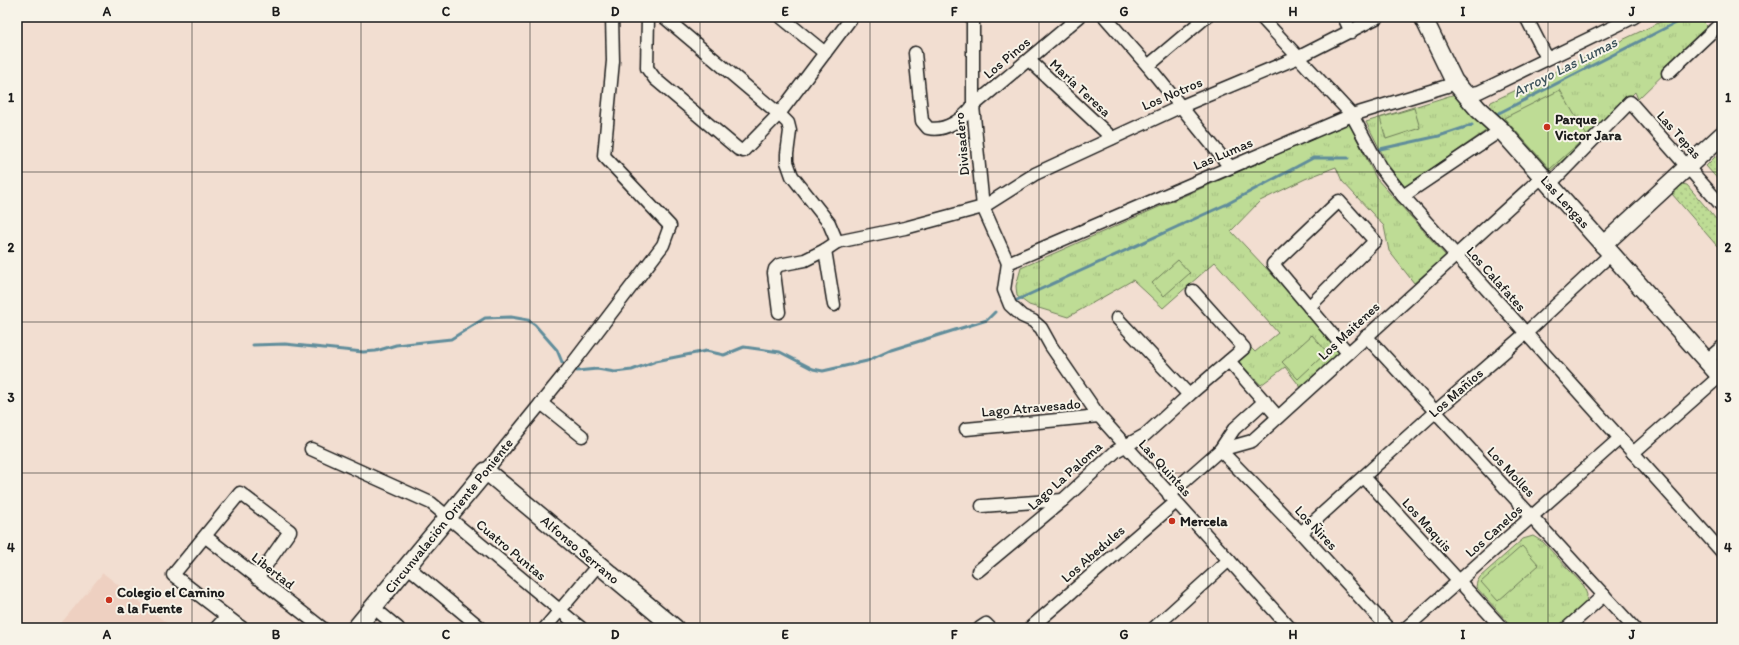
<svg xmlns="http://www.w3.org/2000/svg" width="1739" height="645" viewBox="0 0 1739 645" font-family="Itim,sans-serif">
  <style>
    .built { fill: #eed0c1 }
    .grass { fill: url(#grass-dots); stroke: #6d7c58 }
    .park { fill: url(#park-tufts); stroke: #6d7c58 }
    .pitch { fill: #bedc95; stroke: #6d7c58 }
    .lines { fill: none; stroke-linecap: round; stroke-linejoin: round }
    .stream { stroke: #618d9b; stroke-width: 3 }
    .street-casing { stroke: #1c1c1c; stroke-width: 15 }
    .secondary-casing { stroke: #1c1c1c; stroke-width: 20 }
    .street { stroke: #f7f3e8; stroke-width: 12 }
    .secondary { stroke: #f7f3e8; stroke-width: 17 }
    .grid { fill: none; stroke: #1c1c1c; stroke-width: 1; stroke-opacity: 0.55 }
    .poi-dot { fill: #c8321e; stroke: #f7f3e8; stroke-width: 1.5 }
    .labels { text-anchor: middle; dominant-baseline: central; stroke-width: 4; stroke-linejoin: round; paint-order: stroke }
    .street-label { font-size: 14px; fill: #1c1c1c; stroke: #f7f3e8 }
    .poi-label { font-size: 14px; font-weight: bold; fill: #1c1c1c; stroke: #f7f3e8; text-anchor: start }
    .water-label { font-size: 15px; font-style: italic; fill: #3e545c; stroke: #f7f3e8 }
    .neatline { fill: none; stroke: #1c1c1c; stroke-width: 1.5 }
    .grid-label { font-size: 13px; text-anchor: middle; font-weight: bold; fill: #1c1c1c }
  </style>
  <defs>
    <pattern id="grass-dots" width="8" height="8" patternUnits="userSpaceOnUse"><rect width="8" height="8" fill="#bedc95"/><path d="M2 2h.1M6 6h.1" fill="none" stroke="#a3bc80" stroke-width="1.8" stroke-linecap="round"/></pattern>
    <pattern id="park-tufts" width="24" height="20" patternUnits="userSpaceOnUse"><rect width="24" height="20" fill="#bedc95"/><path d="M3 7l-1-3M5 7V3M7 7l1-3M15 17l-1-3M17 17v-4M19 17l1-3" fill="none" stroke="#a3bc80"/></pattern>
  </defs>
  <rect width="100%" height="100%" fill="#f2ded1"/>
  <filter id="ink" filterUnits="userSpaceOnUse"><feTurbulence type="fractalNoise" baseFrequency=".025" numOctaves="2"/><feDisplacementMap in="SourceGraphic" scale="8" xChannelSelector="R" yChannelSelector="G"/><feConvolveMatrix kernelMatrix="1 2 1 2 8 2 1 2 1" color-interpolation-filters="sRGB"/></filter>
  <g filter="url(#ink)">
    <polygon class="built" points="103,573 173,628 57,628"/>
    <g class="grass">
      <polygon points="1717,155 1722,160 1722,184 1706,166"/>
      <polygon points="1682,184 1687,185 1722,226 1722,242 1717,246 1672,194"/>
    </g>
    <g class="park">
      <polygon points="1671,17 1698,17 1710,29 1638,99 1635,92 1589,138 1549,172 1490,105 1491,102"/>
      <polygon points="1455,94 1487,130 1405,187 1388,165 1366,122"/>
      <polygon points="1349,123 1376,178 1446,256 1414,283 1389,251 1384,226 1342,181 1336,167 1305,179 1260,201 1231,231 1297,301 1342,352 1302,389 1285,367 1261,385 1235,358 1249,346 1255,352 1278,333 1215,262 1163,308 1133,280 1068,317 1029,305 1017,296 1016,286 1021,268"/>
      <polygon points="1533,536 1543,542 1584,586 1587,595 1586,603 1564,628 1513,628 1476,587 1477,582 1480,577 1523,539"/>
    </g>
    <g class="pitch">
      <polygon points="1560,90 1587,136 1550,169 1504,118"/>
      <polygon points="1414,108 1420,128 1386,139 1380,118"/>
      <polygon points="1178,260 1190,273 1164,296 1152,283"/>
      <polygon points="1312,335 1327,352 1298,379 1282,362"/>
      <polygon points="1522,546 1539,565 1498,601 1481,582"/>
    </g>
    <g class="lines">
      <g class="stream">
        <polyline points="1497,114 1687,17"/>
        <polyline points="1380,149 1439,136 1472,125"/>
        <polyline points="1017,300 1227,204 1313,158 1348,158"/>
        <polyline points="253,345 285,344 363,352 376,351 396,345 451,339 485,318 511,317 528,320 535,325 557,350 562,362 568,365"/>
        <polyline points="572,368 577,371 597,369 615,372 632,370 656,361 706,351 724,355 744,347 780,352 813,369 823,371 867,361 891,350 987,320 995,312"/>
      </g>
      <defs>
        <g id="street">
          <polyline points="648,17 647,68 655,79 738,149 743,151 779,114 852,17"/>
          <polyline points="664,17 779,114 788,123 790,131 787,154 787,162 792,176 829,223 837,242"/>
          <polyline points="781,17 825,53"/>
          <polyline points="973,17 973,106 983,207 1008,263"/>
          <polyline points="1105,17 1148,66 1230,167"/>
          <polyline points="1261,17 1352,115 1380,167 1403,196 1722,552"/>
          <polyline points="1344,17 1351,32"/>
          <polyline points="1526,17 1547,58"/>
          <path d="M915 53 922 121 928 128C945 132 963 119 973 106L1079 17"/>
          <polyline points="1029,60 1112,138"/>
          <polyline points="1148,66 1206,17"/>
          <polyline points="1668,73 1718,26"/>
          <polyline points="1464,94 1479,92 1634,17"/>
          <polyline points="1549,185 1630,102 1722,206"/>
          <polyline points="1403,196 1501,130"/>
          <polyline points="825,250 834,305"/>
          <polyline points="1008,263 1352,115 1447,86 1454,81"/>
          <polyline points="1008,263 1004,290 1010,305 1022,316 1033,321 1041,328 1051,346 1099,416 1290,628"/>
          <polyline points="1309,307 1375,241 1339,201 1273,264 1348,353"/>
          <polyline points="779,312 774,273 775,269 779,265 805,260 825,250 837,242 905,228 983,207 1035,174 1182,106 1299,57 1378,17"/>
          <polyline points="1117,318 1189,395"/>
          <polyline points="1366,336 1634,628"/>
          <polyline points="1229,361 1278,417"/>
          <polyline points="1706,361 1722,347"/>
          <polyline points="541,403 582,436"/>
          <polyline points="966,429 1099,416"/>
          <polyline points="311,449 431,503 581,628"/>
          <polyline points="1220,450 1301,533 1388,628"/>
          <polyline points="1220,450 1234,429 1265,401"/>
          <polyline points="1633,453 1720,376"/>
          <polyline points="486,471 567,371 663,245 670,226 604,156 613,61 612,17"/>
          <polyline points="1364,477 1502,628"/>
          <polyline points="1169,495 1220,450 1252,441 1542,177"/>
          <polyline points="982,506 1063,500"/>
          <polyline points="1301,533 1435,412 1525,334 1611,254"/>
          <polyline points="206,537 322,628"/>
          <polyline points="407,566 481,628"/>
          <polyline points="978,571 1063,500 1116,451 1145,435 1189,395 1244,348 1193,291"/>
          <polyline points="373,607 398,628"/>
          <polyline points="216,628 227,616"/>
          <polyline points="242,628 173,575 240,493 290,531 257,578"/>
          <polyline points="545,628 598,565"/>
          <polyline points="980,628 986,624 990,628"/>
          <polyline points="1030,628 1176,502"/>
          <polyline points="1154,628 1229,560"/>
          <polyline points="1406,628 1619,439"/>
          <polyline points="1567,628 1604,595"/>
        </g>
        <g id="secondary">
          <polyline points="1423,17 1454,81 1478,109 1501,130 1722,378"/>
          <polyline points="1603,245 1722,135"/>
          <polyline points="356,628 486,471 675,628"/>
        </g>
      </defs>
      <use href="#street" class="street-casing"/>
      <use href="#secondary" class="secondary-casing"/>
      <use href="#street" class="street"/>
      <use href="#secondary" class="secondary"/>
    </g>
  </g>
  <path class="grid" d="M192 17V628M361 17V628M530 17V628M700 17V628M870 17V628M1039 17V628M1208 17V628M1378 17V628M1548 17V628M17 172H1722M17 322H1722M17 473H1722"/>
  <g class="poi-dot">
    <circle cx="1547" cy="127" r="4"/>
    <circle cx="1172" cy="521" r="4"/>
    <circle cx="109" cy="600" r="4"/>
  </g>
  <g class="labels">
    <g class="street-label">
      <text transform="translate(1007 58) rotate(-40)">Los Pinos</text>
      <text transform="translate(1080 88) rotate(43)">María Teresa</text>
      <text transform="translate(1172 94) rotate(-23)">Los Notros</text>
      <text transform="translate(1679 135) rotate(48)">Las Tepas</text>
      <text transform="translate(962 144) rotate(-95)">Divisadero</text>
      <text transform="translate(1223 154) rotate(-23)">Las Lumas</text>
      <text transform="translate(1565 202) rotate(48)">Las Lengas</text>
      <text transform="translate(1496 279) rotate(48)">Los Calafates</text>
      <text transform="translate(1349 331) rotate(-43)">Los Maitenes</text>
      <text transform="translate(1456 393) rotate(-41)">Los Mañíos</text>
      <text transform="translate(1031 408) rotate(-5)">Lago Atravesado</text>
      <text transform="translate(1165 468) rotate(48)">Las Quintas</text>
      <text transform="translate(1511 472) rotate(47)">Los Molles</text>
      <text transform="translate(1065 476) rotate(-42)">Lago La Paloma</text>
      <text transform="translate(449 516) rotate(-51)">Circunvalación Oriente Poniente</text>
      <text transform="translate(1427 525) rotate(48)">Los Maquis</text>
      <text transform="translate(1316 528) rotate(47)">Los Ñires</text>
      <text transform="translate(1494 531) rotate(-42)">Los Canelos</text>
      <text transform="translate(511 550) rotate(40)">Cuatro Puntas</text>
      <text transform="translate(580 550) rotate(40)">Alfonso Serrano</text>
      <text transform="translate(1093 554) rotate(-41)">Los Abedules</text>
      <text transform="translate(273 571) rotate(38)">Libertad</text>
    </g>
    <g class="poi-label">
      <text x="1555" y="119">Parque<tspan x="1555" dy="16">Victor Jara</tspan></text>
      <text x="1180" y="521">Mercela</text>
      <text x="117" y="592">Colegio el Camino<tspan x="117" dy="16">a la Fuente</tspan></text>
    </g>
    <g class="water-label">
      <text transform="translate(1565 67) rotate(-27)">Arroyo Las Lumas</text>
    </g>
  </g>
  <rect width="1739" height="645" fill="none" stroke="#f7f3e8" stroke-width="44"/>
  <rect x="22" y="22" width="1695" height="601" class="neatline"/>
  <g class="grid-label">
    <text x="107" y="16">A</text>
    <text x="276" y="16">B</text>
    <text x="446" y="16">C</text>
    <text x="615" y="16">D</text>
    <text x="785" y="16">E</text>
    <text x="954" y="16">F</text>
    <text x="1124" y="16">G</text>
    <text x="1293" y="16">H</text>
    <text x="1463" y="16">I</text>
    <text x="1632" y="16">J</text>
    <text x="11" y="102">1</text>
    <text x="1728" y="102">1</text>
    <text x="11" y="252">2</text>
    <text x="1728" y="252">2</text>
    <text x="11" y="402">3</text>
    <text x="1728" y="402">3</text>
    <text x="11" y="552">4</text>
    <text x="1728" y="552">4</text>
    <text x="107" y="639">A</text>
    <text x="276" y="639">B</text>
    <text x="446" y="639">C</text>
    <text x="615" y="639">D</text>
    <text x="785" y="639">E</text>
    <text x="954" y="639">F</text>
    <text x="1124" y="639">G</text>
    <text x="1293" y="639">H</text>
    <text x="1463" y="639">I</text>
    <text x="1632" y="639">J</text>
  </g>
</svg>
